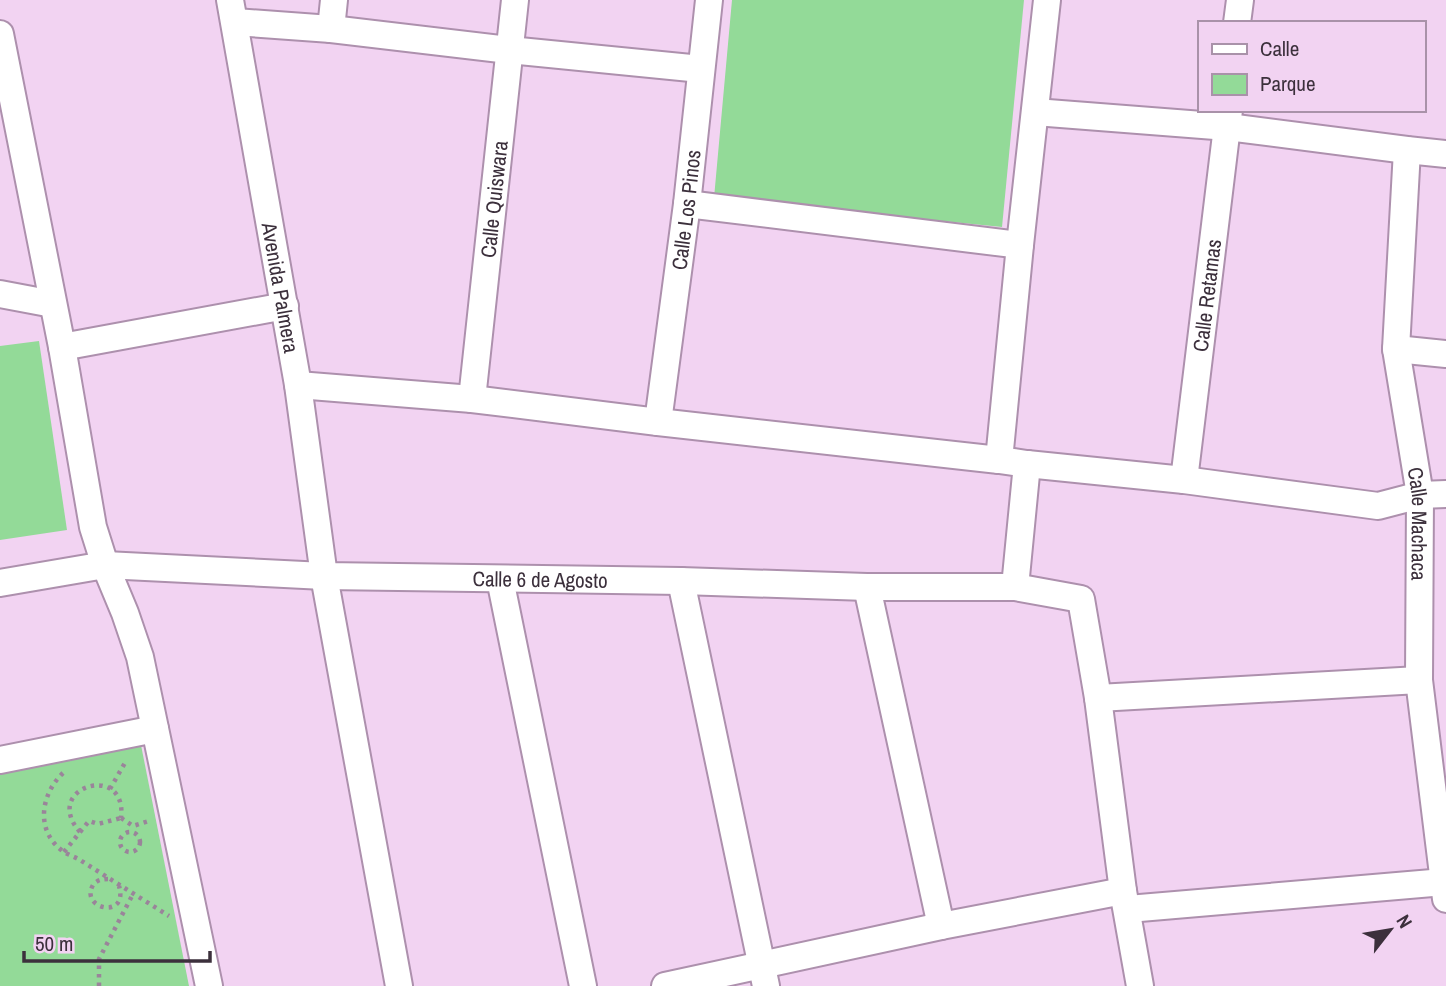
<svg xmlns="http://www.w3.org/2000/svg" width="1446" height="986" viewBox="0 0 1446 986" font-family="'Archivo Narrow',sans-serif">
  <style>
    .green { fill: #93da98 }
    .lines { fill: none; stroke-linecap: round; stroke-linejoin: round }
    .minor-casing { stroke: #ad90ad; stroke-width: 30 }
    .path { stroke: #9a849a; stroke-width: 4.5; stroke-dasharray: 3.5 5; stroke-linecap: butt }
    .minor { stroke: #fff; stroke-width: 26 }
    .labels { text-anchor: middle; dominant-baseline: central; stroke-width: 5; stroke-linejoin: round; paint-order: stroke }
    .street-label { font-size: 21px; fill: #3c303c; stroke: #f2d3f2 }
  </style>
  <rect width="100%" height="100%" fill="#f2d3f2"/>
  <g class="green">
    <polygon points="732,0 1024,0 1002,227 714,198"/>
    <polygon points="39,341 67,530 0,540 0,346"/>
    <polygon points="140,740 189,986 0,986 0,773"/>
  </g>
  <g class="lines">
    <defs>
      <g id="minor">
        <path id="s1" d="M230 0 298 385 324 576 399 986"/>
        <polyline points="235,22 331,29 509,50 701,69"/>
        <polyline points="1237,23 1240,0"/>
        <polyline points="331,29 334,0"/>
        <polyline points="0,34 62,347 93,527 105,565 125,613 140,657 209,986"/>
        <polyline points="1035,112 1228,127 1407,150 1446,154"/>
        <path id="s2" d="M1407 150 1396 349 1420 495 1419 680 1446 899"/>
        <polyline points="687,204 1020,245"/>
        <polyline points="0,294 53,304"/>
        <polyline points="62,347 285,306"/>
        <polyline points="1396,349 1446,354"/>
        <polyline points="298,385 472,399 658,422 999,460 1027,464 1184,480 1378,506 1420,495 1446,494"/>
        <path id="s3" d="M472 399 515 0"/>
        <path id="s4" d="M658 422 687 204 709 0"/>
        <polyline points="999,460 1020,245 1047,0"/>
        <path id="s5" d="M1184 480 1229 110"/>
        <polyline points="500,579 583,986"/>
        <polyline points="681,581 766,986"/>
        <path id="s6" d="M0 583 105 565 324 576 681 581 867 587H1015L1081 599 1098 698 1123 891 1140 986"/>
        <polyline points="867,587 941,926"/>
        <polyline points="1015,587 1027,464"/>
        <polyline points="1098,698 1419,680"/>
        <polyline points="0,760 155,729"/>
        <polyline points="1128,909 1444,882"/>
        <polyline points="665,986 941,926 1123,891"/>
      </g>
    </defs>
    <use href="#minor" class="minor-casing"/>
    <g class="path">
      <path d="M63 773C40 795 35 832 64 852 69 855 75 857 80 860L169 916"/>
      <polyline points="110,789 126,761"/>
      <polyline points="121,818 133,826 149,821"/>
      <polyline points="80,832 89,821 98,824 121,818"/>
      <circle cx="130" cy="842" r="10"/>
      <path d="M64 852 80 832C40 787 128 761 121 818"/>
      <path d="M108 879C102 879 97 880 93 885 79 909 129 920 119 886"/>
      <polyline points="99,986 99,959 133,894"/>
    </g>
    <use href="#minor" class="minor"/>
  </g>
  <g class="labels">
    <g class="street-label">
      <text stroke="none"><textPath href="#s3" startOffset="201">Calle Quiswara</textPath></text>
      <text stroke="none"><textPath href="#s4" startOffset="214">Calle Los Pinos</textPath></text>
      <text stroke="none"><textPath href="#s1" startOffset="292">Avenida Palmera</textPath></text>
      <text stroke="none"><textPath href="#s5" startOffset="186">Calle Retamas</textPath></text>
      <text stroke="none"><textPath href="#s2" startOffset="376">Calle Machaca</textPath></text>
      <text stroke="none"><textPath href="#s6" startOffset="542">Calle 6 de Agosto</textPath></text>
    </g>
  </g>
  <rect x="1198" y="21" width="228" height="91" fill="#f2d3f2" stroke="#a992a9" stroke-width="2"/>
  <rect x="1212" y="44" width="35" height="10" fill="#ffffff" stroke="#a992a9" stroke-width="2"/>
  <text x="1260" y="56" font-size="21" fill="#3c303c">Calle</text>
  <rect x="1212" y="74" width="35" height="21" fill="#93da98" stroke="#a992a9" stroke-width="2"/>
  <text x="1260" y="91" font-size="21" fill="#3c303c">Parque</text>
  <g transform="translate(1390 930) rotate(59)" stroke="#f2d3f2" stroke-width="5" paint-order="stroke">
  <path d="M0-5L12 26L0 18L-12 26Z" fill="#3c303c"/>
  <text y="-10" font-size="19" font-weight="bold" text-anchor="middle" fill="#3c303c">N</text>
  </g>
  <path d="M24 951v10h186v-10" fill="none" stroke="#3c303c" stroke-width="3.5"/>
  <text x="35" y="951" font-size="21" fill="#3c303c" stroke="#f2d3f2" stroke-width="5" paint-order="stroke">50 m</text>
</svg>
